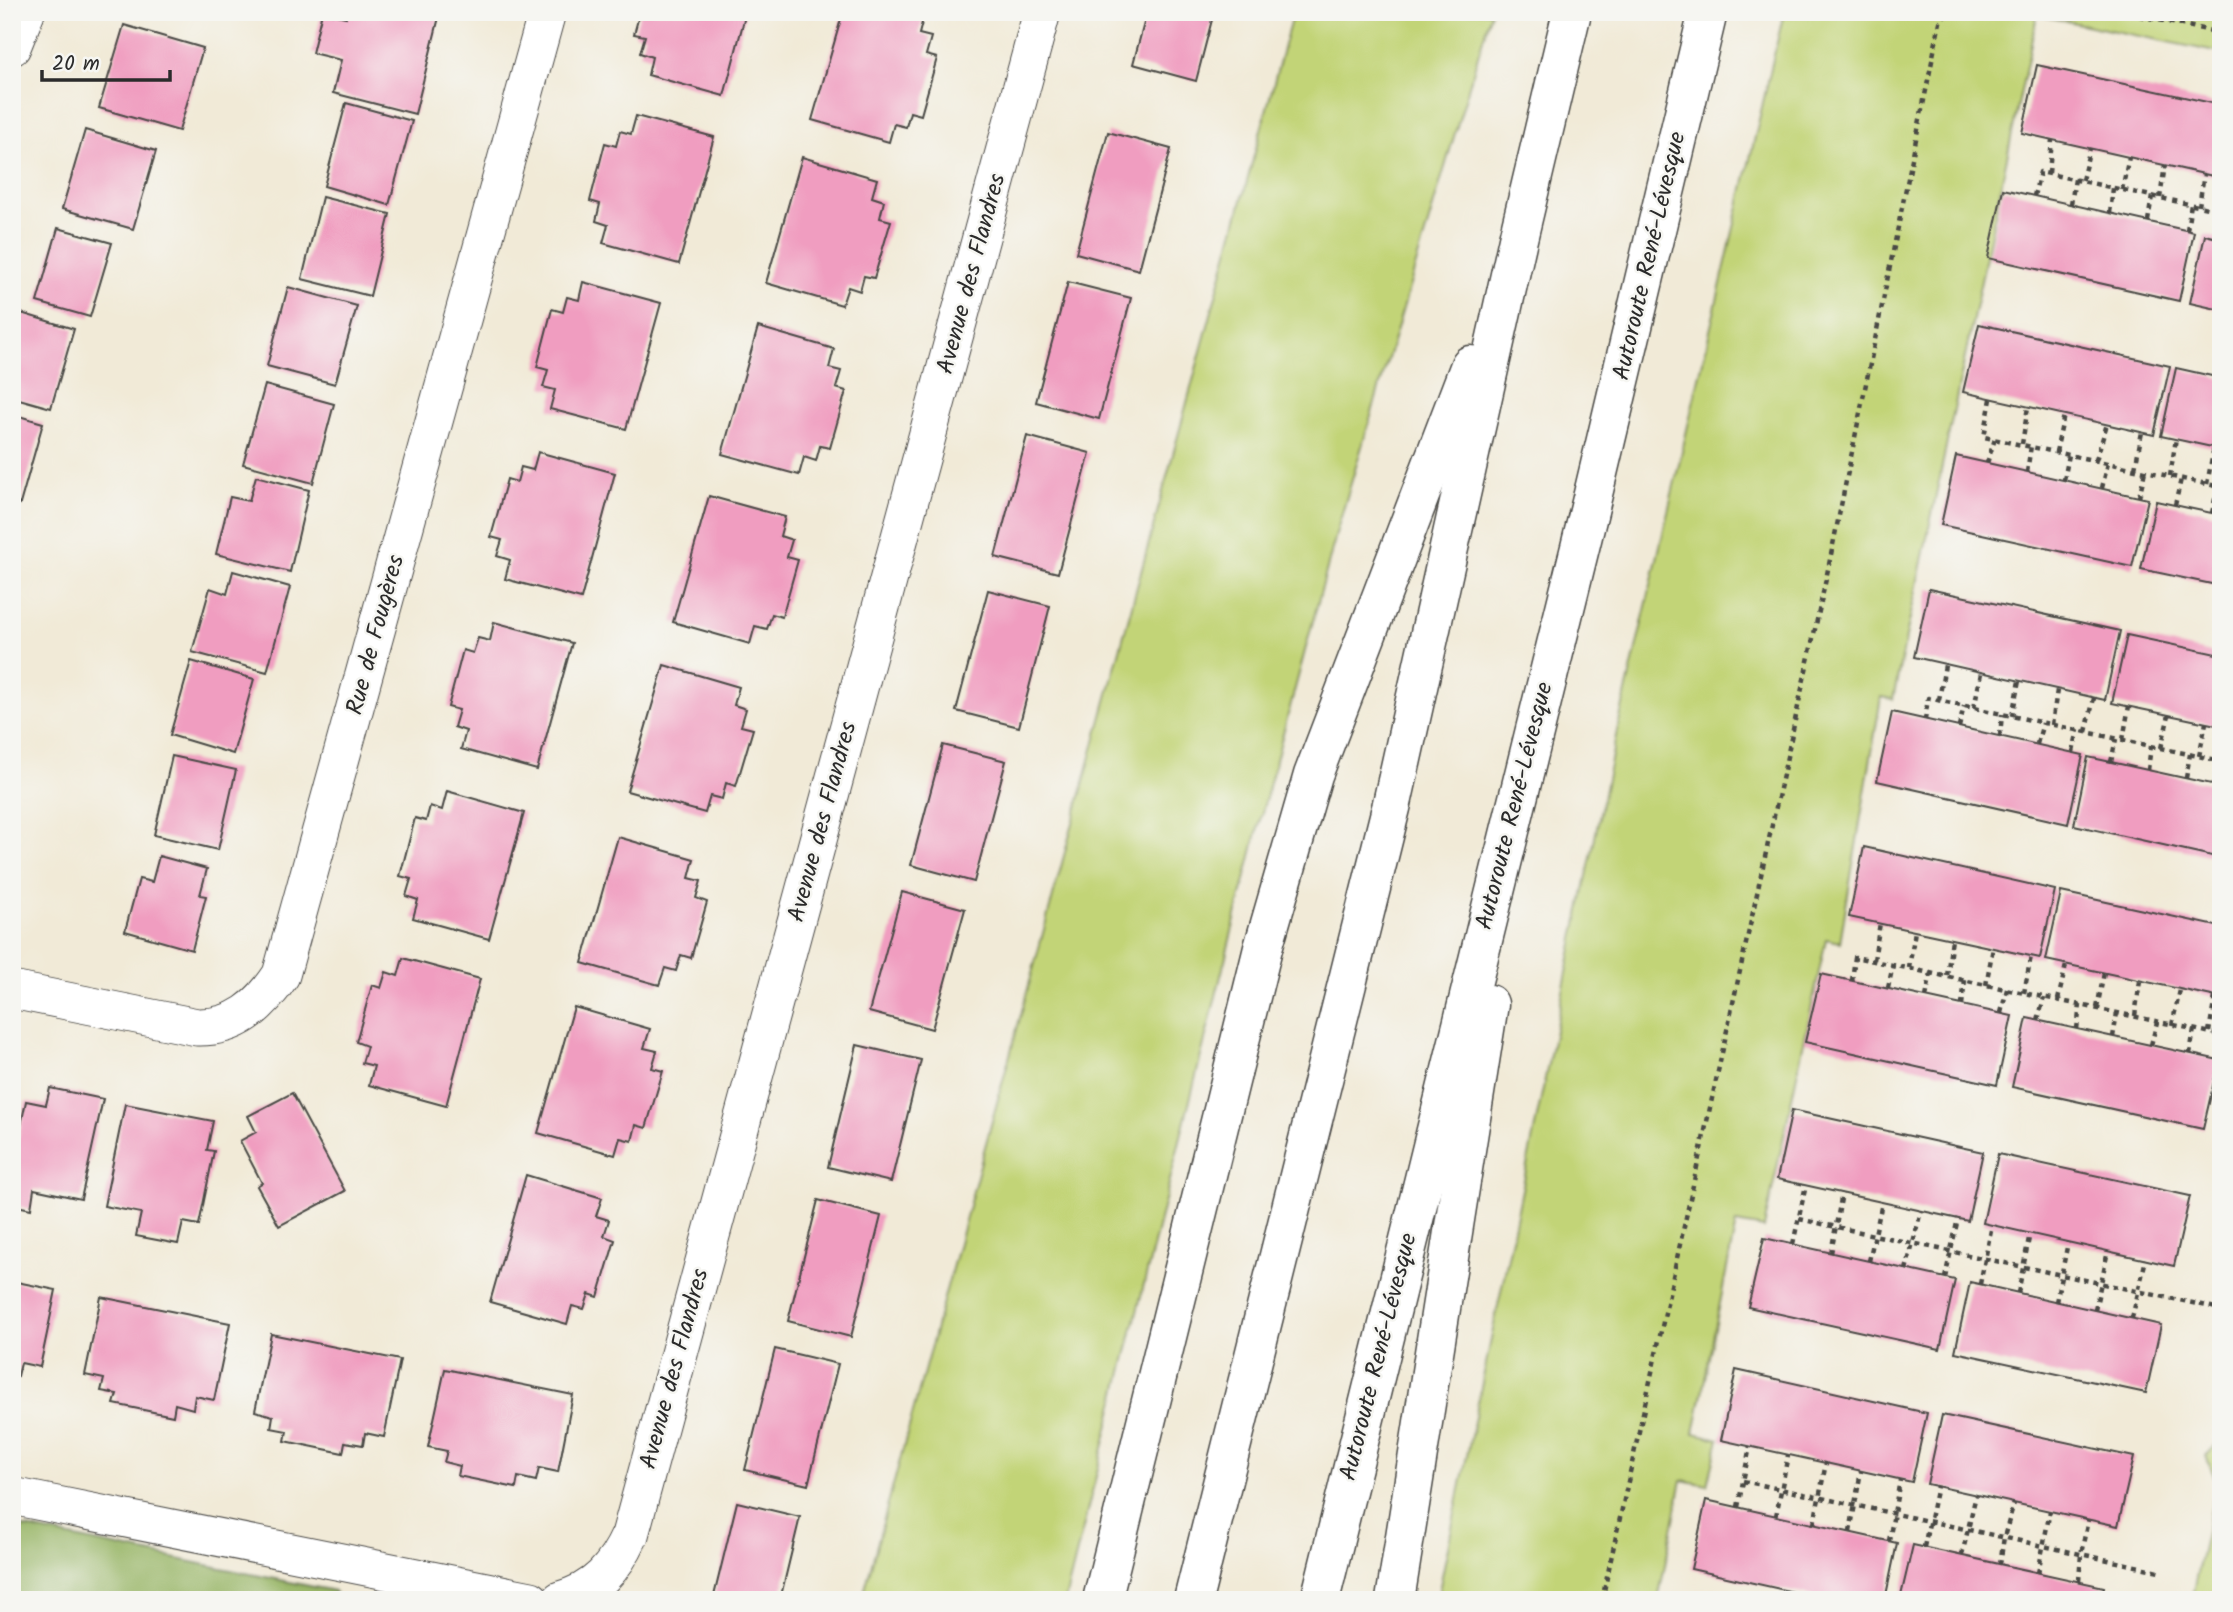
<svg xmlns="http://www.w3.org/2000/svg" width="2233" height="1612" viewBox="0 0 2233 1612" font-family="Kalam,sans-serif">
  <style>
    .green { fill: #c2d477; stroke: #768051; stroke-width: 2 }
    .forest { fill: #99b668; stroke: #62704a; stroke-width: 2 }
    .building { fill: #f09dc0 }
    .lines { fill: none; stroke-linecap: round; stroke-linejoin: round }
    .minor-casing { stroke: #494845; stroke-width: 39 }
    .motorway-casing { stroke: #494845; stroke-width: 41 }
    .path { stroke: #494845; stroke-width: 4.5; stroke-dasharray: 5 5; stroke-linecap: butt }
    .minor { stroke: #fff; stroke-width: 37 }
    .motorway { stroke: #fff; stroke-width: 38 }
    .labels { text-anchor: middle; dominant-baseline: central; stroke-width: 5; stroke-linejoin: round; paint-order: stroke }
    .street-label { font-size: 24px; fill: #2b2b2b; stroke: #f6f6f2 }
  </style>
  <rect width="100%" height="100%" fill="#f6f6f2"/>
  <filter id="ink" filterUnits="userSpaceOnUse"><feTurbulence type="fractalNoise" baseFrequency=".0143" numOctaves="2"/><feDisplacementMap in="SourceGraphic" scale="14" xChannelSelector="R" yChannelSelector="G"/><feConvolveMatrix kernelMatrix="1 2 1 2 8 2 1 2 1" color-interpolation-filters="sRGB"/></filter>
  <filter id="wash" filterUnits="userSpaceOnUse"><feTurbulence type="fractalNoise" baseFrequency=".00686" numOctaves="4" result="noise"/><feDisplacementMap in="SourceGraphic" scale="28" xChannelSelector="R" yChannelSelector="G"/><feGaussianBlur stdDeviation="1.57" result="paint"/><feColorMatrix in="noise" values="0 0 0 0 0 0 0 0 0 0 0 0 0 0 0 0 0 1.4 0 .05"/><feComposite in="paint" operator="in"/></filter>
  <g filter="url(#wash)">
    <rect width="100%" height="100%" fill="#f1ead7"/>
    <g class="green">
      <polygon points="1293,12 1491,12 1338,527 1261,816 1065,1600 862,1600"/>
      <polygon points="1784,12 2221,12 2221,53 2037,15 1893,699 1881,697 1840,942 1826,939 1764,1228 1736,1223 1694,1433 1719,1439 1708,1485 1682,1480 1658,1600 1437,1600 1617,731"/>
      <polygon points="2221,1441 2221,1600 2191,1600 2217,1483 2206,1456"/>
    </g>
    <polygon class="forest" points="12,1525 334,1591 339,1600 12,1600"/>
    <g id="blocks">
      <g class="building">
        <polygon points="322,12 346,17 348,12 440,13 415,114 333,93 341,60 312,53"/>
        <polygon points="640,12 746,12 724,96 648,75 652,57 640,53 645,36 634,34"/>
        <polygon points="843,12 913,12 924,15 919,34 931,37 926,55 937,58 921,115 910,112 906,127 894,124 889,142 812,120"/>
        <polygon points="1147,12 1214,12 1196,81 1133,64"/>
        <polygon points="124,25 203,48 179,131 99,108"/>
        <polygon points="2037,65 2221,105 2221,142 2213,176 2022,133"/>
        <polygon points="346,103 412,121 389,205 324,186"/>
        <polygon points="636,116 714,137 679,264 603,243 608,225 596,221 600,204 590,201 605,143 616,146 620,131 631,134"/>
        <polygon points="85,130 156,151 133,229 62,209"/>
        <polygon points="1108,132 1171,149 1139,270 1076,253"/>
        <polygon points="802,157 877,179 872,197 884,201 880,218 891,221 874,278 864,276 860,291 848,287 842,305 766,283"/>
        <polygon points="2003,189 2194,232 2179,301 1988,258"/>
        <polygon points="322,197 390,214 370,296 302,279"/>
        <polygon points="58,228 112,243 90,317 37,302"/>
        <polygon points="2205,235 2221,239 2221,310 2190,303"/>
        <polygon points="583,282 661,303 626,429 550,409 555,390 543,387 548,370 537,367 552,309 563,312 567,297 579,300"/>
        <polygon points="1068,282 1131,298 1099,419 1036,402"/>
        <polygon points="288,287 357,306 335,384 267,366"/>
        <polygon points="21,313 74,329 51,408 12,397 12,342"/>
        <polygon points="1979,324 2170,366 2154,435 1963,392"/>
        <polygon points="758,327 834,349 829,368 841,371 836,388 846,391 830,448 820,446 816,461 804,457 799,475 722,454"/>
        <polygon points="2176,368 2221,378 2221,449 2161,436"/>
        <polygon points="265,385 334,404 313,483 243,464"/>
        <polygon points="12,414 43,423 20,504 12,502"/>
        <polygon points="1027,436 1090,453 1058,573 995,557"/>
        <polygon points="538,452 615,473 581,599 505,579 510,560 497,556 502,540 491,537 507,479 517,482 521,467 533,470"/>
        <polygon points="1956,456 2148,499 2132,567 1941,525"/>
        <polygon points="256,476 309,490 290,572 216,554 230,497 249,501"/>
        <polygon points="709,496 785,517 780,536 792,540 787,557 798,560 782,617 772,614 767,629 755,626 750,644 673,622"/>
        <polygon points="2156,501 2221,515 2221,586 2141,569"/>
        <polygon points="233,571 290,587 267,672 192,652 210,588 227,594"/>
        <polygon points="1929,589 2120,631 2105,700 1914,657"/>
        <polygon points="988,590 1050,606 1019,727 956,711"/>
        <polygon points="494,622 572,643 537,770 461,749 466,731 454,727 459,710 448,707 463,650 473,653 478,638 490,641"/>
        <polygon points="2127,635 2221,655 2221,726 2112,703"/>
        <polygon points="191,661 254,679 233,754 170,735"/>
        <polygon points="664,665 739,687 734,705 746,709 741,726 753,729 736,786 726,783 722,799 710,796 705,813 627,791"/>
        <polygon points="1892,712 2083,755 2068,824 1877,781"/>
        <polygon points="943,745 1006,761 974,882 911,865"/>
        <polygon points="172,756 236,770 218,850 154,835"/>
        <polygon points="2088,757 2221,786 2221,858 2074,825"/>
        <polygon points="447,791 524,813 489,939 413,918 418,900 406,896 411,879 400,876 415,818 426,821 430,806 442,810"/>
        <polygon points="618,837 694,859 689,878 701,881 696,898 707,902 691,958 681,955 676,971 665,968 659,985 582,963"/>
        <polygon points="1864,847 2055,890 2040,958 1849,917"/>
        <polygon points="159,856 207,869 200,895 206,896 192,950 125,931 139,879 152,882"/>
        <polygon points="902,892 965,909 932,1029 869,1012"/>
        <polygon points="2061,892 2221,927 2221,998 2046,960"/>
        <polygon points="403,958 480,979 446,1106 369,1085 374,1066 362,1063 367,1046 356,1042 372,985 381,988 386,972 398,976"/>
        <polygon points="1821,974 2012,1016 1997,1085 1805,1042"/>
        <polygon points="574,1007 650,1029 644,1048 657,1051 652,1068 663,1071 646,1128 636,1125 632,1141 620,1138 615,1155 538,1133"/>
        <polygon points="2027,1018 2219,1060 2203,1129 2012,1087"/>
        <polygon points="857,1045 921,1060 891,1182 828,1167"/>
        <polygon points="50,1088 103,1099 81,1199 34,1189 31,1209 12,1205 12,1168 26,1101 46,1105"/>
        <polygon points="292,1093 345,1191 279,1226 257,1186 262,1183 240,1141 256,1132 248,1116"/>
        <polygon points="125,1104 213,1121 207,1150 214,1151 199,1225 183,1222 178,1244 136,1236 141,1213 104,1206"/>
        <polygon points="1792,1110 1983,1152 1968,1221 1777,1179"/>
        <polygon points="1998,1154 2190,1196 2174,1266 1983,1223"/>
        <polygon points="526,1175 602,1198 596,1216 609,1220 604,1236 615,1240 598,1297 589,1294 584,1309 572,1306 567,1324 490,1302"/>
        <polygon points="818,1200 881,1216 851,1337 788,1321"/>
        <polygon points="1764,1238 1955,1280 1940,1349 1748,1307"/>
        <polygon points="12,1281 56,1290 40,1367 21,1363 18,1376 12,1375"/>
        <polygon points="1970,1282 2161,1325 2146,1393 1955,1352"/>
        <polygon points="101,1297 230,1323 214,1400 195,1396 193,1409 175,1404 173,1416 114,1404 117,1394 101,1391 104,1379 85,1375"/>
        <polygon points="271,1334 400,1360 384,1437 365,1433 363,1445 345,1442 343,1453 285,1441 287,1431 271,1428 273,1416 255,1411"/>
        <polygon points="775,1349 838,1364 808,1485 745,1470"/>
        <polygon points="445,1369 573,1395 558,1472 539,1468 536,1481 518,1477 516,1488 458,1476 460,1466 444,1462 447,1451 428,1447"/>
        <polygon points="1736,1370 1927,1413 1912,1482 1721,1440"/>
        <polygon points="1942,1415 2134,1457 2118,1526 1927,1484"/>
        <polygon points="1706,1500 1897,1543 1885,1600 1829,1600 1691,1569"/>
        <polygon points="737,1502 800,1517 780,1600 713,1600"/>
        <polygon points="1913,1545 2104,1587 2101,1600 1900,1600"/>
      </g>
    </g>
  </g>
  <g filter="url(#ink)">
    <use href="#blocks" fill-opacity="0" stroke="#494845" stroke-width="2"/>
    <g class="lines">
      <defs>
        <g id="minor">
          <polyline points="12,47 26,12"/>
          <path d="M12 990 197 1027C236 1028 260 1007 281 975L547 12"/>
          <polyline points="12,1496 531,1600"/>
          <path d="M560 1600C596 1590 615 1568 630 1535L1042 12"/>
        </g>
        <g id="motorway">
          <polyline points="1102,1600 1263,948 1313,775 1470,365"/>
          <polyline points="1193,1600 1391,808 1518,239 1572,12"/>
          <polyline points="1320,1600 1589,511 1708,12"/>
          <polyline points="1395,1600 1489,1004"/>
        </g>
      </defs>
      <use href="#minor" class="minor-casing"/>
      <use href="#motorway" class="motorway-casing"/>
      <g class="path">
        <polyline points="2120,12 2221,33"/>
        <polyline points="2049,173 2052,140"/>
        <polyline points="2082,180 2090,148"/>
        <polyline points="2122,190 2129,157"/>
        <polyline points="2034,196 2040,172 2221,211"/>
        <polyline points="2160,198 2165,165"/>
        <polyline points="2071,204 2075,179"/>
        <polyline points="2199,206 2204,174"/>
        <polyline points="2110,213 2113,188"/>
        <polyline points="2148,221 2152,196"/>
        <polyline points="2187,230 2191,204"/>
        <polyline points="1991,399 1984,437 2221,487"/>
        <polyline points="2022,444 2028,407"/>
        <polyline points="2056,452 2064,415"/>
        <polyline points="2096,460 2107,424"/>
        <polyline points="1987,463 1995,439"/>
        <polyline points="2135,468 2142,432"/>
        <polyline points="2027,472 2031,446"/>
        <polyline points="2170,476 2176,439"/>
        <polyline points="2064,480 2069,455"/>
        <polyline points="2207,484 2214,448"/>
        <polyline points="2102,488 2108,463"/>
        <polyline points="2139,497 2145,471"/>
        <polyline points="2175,505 2181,479"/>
        <polyline points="2212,513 2218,486"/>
        <polyline points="1939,700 1945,665"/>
        <polyline points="1974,708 1981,673"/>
        <polyline points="2012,716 2019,681"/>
        <polyline points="1925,720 1928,698 2221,761"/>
        <polyline points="2052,725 2057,690"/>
        <polyline points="1959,727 1964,706"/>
        <polyline points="2086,732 2094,698"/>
        <polyline points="2000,736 2002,714"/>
        <polyline points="2123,740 2129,706"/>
        <polyline points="2037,744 2043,723"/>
        <polyline points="2161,748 2169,715"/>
        <polyline points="2073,752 2078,730"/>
        <polyline points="2199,756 2206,723"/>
        <polyline points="2111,762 2116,739"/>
        <polyline points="2148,770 2151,746"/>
        <polyline points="2186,778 2190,754"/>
        <polyline points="1874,960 1880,923"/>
        <polyline points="1909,968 1915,931"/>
        <polyline points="1947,976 1952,939"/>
        <polyline points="1852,981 1855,957 2221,1035"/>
        <polyline points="1986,985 1993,948"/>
        <polyline points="1888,988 1893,965"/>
        <polyline points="2024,993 2031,956"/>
        <polyline points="1926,997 1931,973"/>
        <polyline points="2058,1000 2066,965"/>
        <polyline points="1962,1005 1965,980"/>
        <polyline points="2097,1008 2104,973"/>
        <polyline points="2001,1013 2007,989"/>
        <polyline points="2135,1016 2140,981"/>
        <polyline points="2038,1020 2044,998"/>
        <polyline points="2172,1025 2180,990"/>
        <polyline points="2077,1029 2080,1005"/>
        <polyline points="2209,1032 2215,997"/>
        <polyline points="2113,1037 2117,1013"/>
        <polyline points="2151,1045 2157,1022"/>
        <polyline points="2190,1054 2194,1029"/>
        <polyline points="1799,1219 2221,1309"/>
        <polyline points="1793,1244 1806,1185"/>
        <polyline points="1831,1253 1842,1193"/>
        <polyline points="1869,1261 1882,1203"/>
        <polyline points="1906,1270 1921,1211"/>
        <polyline points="1945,1278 1958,1218"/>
        <polyline points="1980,1284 1992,1225"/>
        <polyline points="2018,1293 2030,1233"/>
        <polyline points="2056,1302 2068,1242"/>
        <polyline points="2221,1304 2217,1308 2221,1316"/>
        <polyline points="2095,1310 2108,1251"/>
        <polyline points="2132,1318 2146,1259"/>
        <polyline points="1743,1481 2159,1571"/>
        <polyline points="1738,1507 1750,1446"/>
        <polyline points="1776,1516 1788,1455"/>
        <polyline points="1814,1524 1826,1463"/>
        <polyline points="1850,1532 1861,1471"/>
        <polyline points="1889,1541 1900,1480"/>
        <polyline points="1924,1547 1937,1486"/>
        <polyline points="1962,1555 1976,1495"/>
        <polyline points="2000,1564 2004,1537 2014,1503"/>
        <polyline points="2038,1573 2050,1511"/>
        <polyline points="2079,1581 2081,1554 2088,1520"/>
        <polyline points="1602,1600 1826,579 1940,22 1947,12"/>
      </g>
      <use href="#minor" class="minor"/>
      <use href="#motorway" class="motorway"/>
    </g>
  </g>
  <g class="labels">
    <g class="street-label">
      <text transform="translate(1650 256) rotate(-77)">Autoroute René-Lévesque</text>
      <text transform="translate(972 274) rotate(-75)">Avenue des Flandres</text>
      <text transform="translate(376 635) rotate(-75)">Rue de Fougères</text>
      <text transform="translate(1515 806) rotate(-76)">Autoroute René-Lévesque</text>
      <text transform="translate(823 822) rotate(-75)">Avenue des Flandres</text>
      <text transform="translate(1379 1357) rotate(-76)">Autoroute René-Lévesque</text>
      <text transform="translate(675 1369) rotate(-75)">Avenue des Flandres</text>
    </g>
  </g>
  <rect width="2233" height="1612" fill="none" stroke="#f6f6f2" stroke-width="42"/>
  <path d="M42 70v10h128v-10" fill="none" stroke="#2b2b2b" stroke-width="3.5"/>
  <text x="52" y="70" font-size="21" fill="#2b2b2b" stroke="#f6f6f2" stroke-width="5" paint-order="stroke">20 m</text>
</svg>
